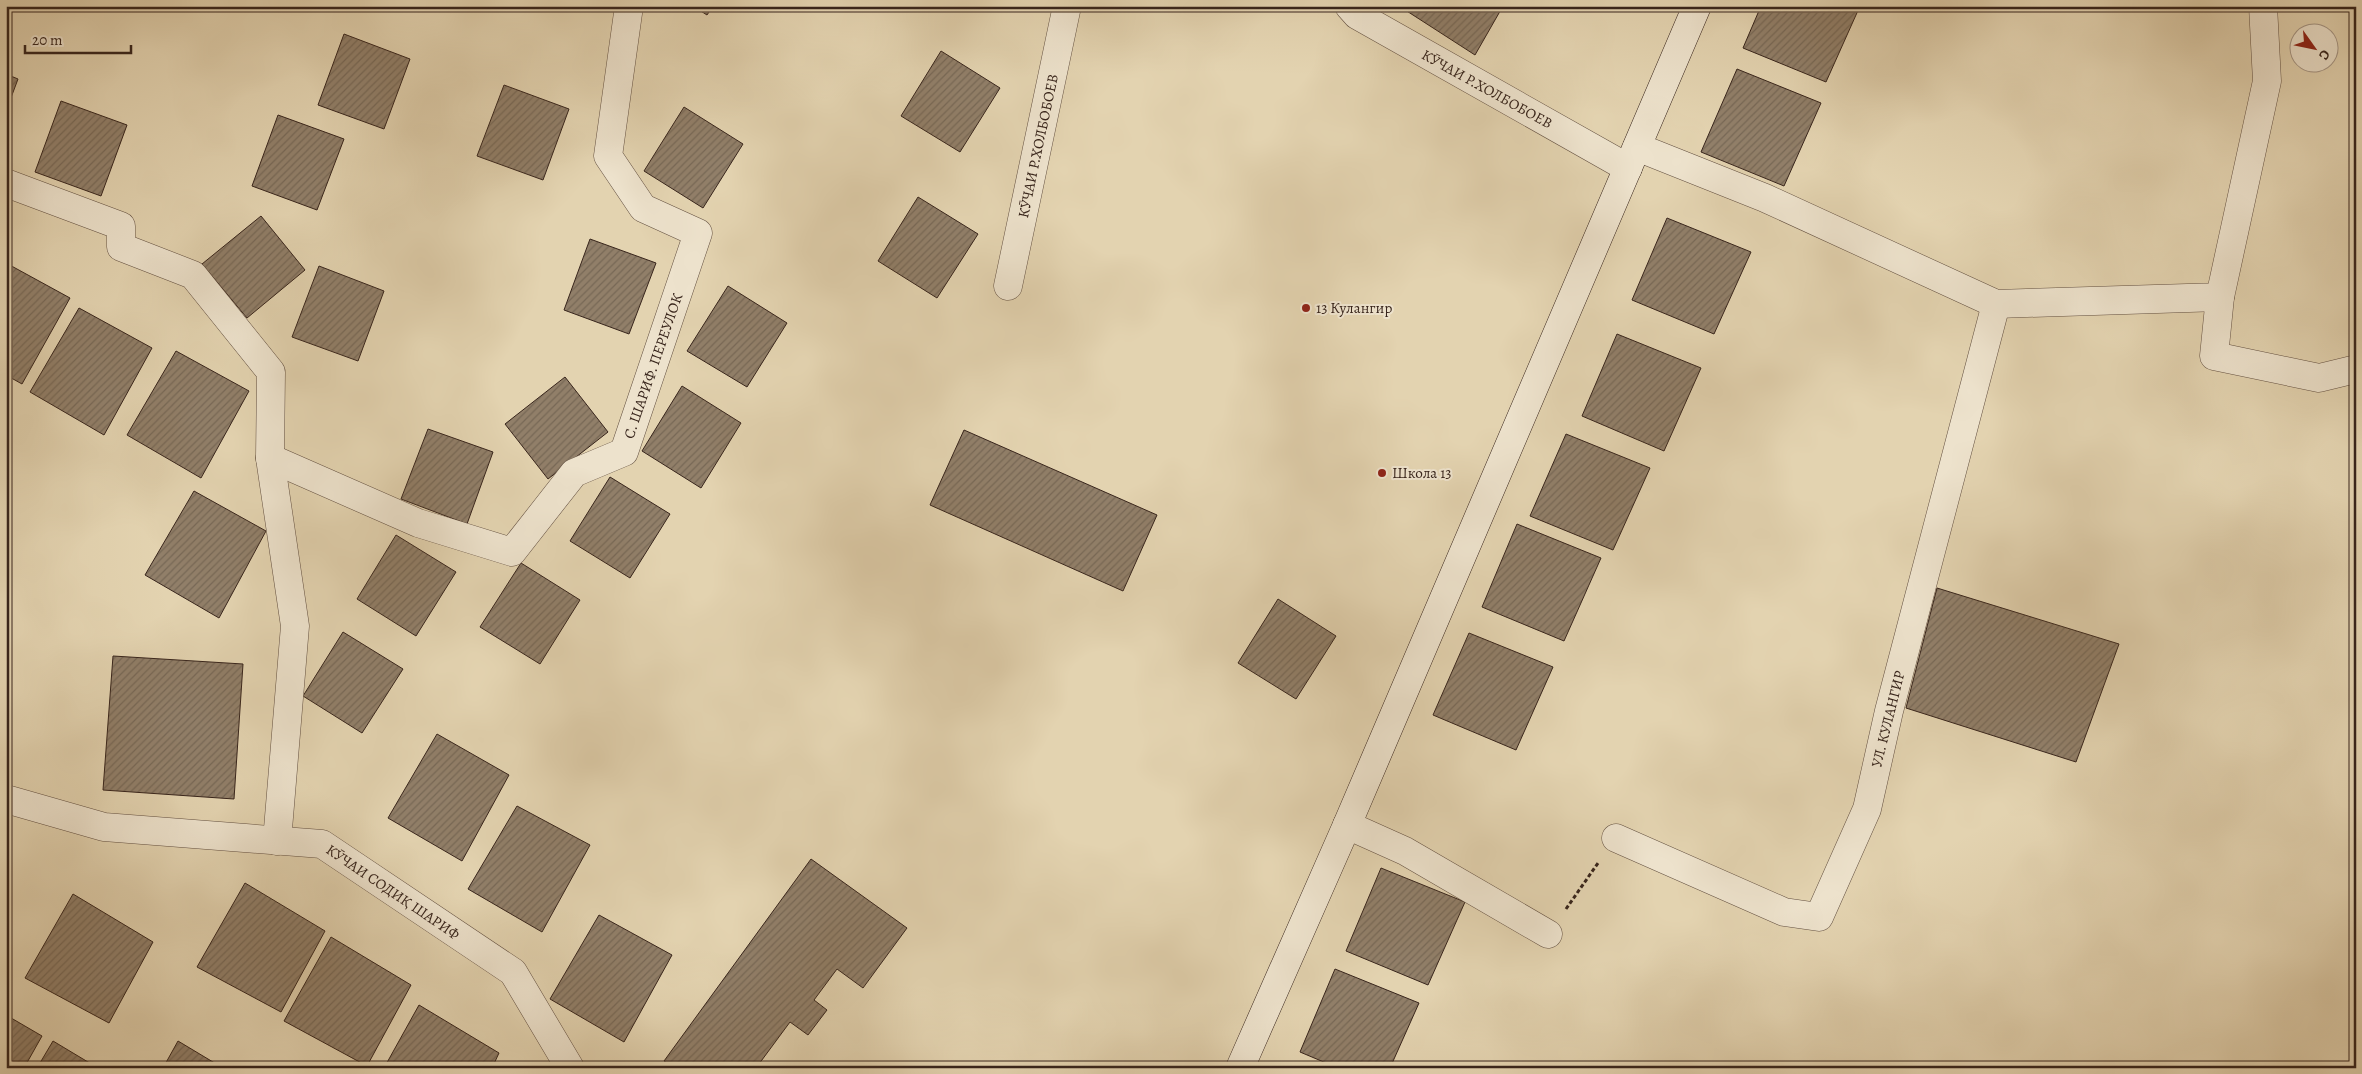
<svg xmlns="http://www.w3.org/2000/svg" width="2362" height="1074" viewBox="0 0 2362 1074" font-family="Alegreya,serif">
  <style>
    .building { fill: url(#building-hatch); stroke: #38251c }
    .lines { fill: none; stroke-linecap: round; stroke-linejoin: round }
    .minor-casing { stroke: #635041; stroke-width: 29 }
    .tertiary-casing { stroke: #635041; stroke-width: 29 }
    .secondary-casing { stroke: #38251c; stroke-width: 29 }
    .path { stroke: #38251c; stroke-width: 3; stroke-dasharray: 4 2.5; stroke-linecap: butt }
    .minor { stroke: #ede2cc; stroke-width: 28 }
    .tertiary { stroke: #ede2cc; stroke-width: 28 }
    .secondary { stroke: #ede2cc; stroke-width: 28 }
    .poi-dot { fill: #8f2418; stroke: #ede2cc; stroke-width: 2 }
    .labels { text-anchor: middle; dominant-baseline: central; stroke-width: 4; stroke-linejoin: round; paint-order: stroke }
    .street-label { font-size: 15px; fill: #38251c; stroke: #ede2cc }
    .poi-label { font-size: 15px; fill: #38251c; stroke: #ede2cc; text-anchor: start }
  </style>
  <defs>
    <pattern id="building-hatch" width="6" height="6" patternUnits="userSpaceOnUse" patternTransform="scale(1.25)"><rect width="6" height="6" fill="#917f69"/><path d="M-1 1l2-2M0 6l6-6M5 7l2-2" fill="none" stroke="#776856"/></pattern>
  </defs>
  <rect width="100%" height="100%" fill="#e3d3b0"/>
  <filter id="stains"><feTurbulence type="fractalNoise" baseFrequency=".004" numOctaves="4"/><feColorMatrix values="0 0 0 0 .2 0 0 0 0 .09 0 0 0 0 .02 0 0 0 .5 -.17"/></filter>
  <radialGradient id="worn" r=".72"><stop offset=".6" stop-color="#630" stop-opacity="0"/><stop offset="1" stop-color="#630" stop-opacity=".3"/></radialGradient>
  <g class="building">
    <polygon points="693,6 713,6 707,15"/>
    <polygon points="1399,6 1503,6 1475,55"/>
    <polygon points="1761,6 1860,6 1826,82 1743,48"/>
    <polygon points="344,34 410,59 384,129 318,105"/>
    <polygon points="941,51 1000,88 960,152 901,116"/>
    <polygon points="1737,69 1821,103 1784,186 1701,152"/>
    <polygon points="6,74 18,79 6,111"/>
    <polygon points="504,85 569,109 543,180 477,156"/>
    <polygon points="61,101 127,125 101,196 35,172"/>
    <polygon points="684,107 743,144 703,208 644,171"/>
    <polygon points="278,115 344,139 317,210 252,186"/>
    <polygon points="918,197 978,234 937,298 878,261"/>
    <polygon points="261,216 305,270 247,318 202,264"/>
    <polygon points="1667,218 1751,252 1714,334 1632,300"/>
    <polygon points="590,239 656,263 629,334 564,310"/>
    <polygon points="6,263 70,298 22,384 6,375"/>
    <polygon points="319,266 384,291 358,361 292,337"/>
    <polygon points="728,286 787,323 747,387 687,351"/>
    <polygon points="79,308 152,348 104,435 30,392"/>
    <polygon points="1617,334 1701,368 1664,451 1582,416"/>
    <polygon points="176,351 249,391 201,478 127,435"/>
    <polygon points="565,377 608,432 548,479 505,424"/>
    <polygon points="682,386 741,423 701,488 642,451"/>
    <polygon points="428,429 493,452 467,524 401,499"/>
    <polygon points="964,430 1157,515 1123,591 930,505"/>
    <polygon points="1566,434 1650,468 1613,550 1530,516"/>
    <polygon points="610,477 670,514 630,578 570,541"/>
    <polygon points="194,491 266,531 219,618 145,575"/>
    <polygon points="1517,524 1601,558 1564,641 1482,607"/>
    <polygon points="396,535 456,572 416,636 357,599"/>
    <polygon points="521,563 580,600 540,664 480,627"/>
    <polygon points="1937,588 2119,644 2076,762 1906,708"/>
    <polygon points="1278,599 1336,636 1296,699 1238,663"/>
    <polygon points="343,632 403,669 362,733 303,696"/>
    <polygon points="1469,633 1553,667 1516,750 1433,715"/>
    <polygon points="113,656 243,664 234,799 103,790"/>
    <polygon points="437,734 509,775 462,861 388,818"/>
    <polygon points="517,806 590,845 542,932 468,889"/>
    <polygon points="811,859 907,928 863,988 837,969 814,1000 827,1010 808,1035 790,1022 756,1068 674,1068 664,1061"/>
    <polygon points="1381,868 1465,902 1428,985 1346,951"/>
    <polygon points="245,883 325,931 281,1012 197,967"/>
    <polygon points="73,894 153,942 109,1023 25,978"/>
    <polygon points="599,915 672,955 624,1042 550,999"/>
    <polygon points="331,937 411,985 367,1066 284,1021"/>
    <polygon points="1335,969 1419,1003 1390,1068 1338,1068 1300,1052"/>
    <polygon points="419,1005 499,1053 492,1068 384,1068"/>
    <polygon points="6,1015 42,1036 24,1068 6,1068"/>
    <polygon points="53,1041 98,1068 37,1068"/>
    <polygon points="178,1041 223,1068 163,1068"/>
  </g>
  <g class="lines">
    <defs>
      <g id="minor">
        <polyline points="1349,6 1357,15 1628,168"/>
        <polyline points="1637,147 1765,198 1996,304 2220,297 2267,81 2263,6"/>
        <polyline points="6,183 121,226 121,247 193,275 271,372 270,458 295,626 277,841"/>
        <polyline points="1008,286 1067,6"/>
        <polyline points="2220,297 2214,356 2319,378 2356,369"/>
        <polyline points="270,458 418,523 512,552 574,473 624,452 698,233 643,208 608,156 629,6"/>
        <polyline points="1347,825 1405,851 1548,934"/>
        <polyline points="1616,838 1784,912 1819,917 1867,809 1889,711 1996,304"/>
      </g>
      <polyline id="tertiary" points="6,799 104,827 322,844 513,972 570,1068"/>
      <polyline id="secondary" points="1240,1068 1347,825 1697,6"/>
    </defs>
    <use href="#minor" class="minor-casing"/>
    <use href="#tertiary" class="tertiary-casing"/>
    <use href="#secondary" class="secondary-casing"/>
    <polyline class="path" points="1566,909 1598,863"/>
    <use href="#minor" class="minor"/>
    <use href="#tertiary" class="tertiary"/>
    <use href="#secondary" class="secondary"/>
  </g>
  <g class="poi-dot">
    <circle cx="1306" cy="308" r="5"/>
    <circle cx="1382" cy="473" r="5"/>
  </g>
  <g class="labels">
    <g class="street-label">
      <text transform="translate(1487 89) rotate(29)">КӮЧАИ Р.ХОЛБОБОЕВ</text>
      <text transform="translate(1038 146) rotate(-78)">КӮЧАИ Р.ХОЛБОБОЕВ</text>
      <text transform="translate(653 366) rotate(-71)">С. ШАРИФ. ПЕРЕУЛОК</text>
      <text transform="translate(1888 719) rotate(-76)">УЛ. КУЛАНГИР</text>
      <text transform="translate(393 892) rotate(34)">КӮЧАИ СОДИҚ ШАРИФ</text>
    </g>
    <g class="poi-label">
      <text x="1316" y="308">13 Кулангир</text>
      <text x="1392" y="473">Школа 13</text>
    </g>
  </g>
  <rect width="2362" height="1074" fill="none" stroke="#e3d3b0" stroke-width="25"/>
  <rect x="8" y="8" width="2347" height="1059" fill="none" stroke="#38251c" stroke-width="2.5"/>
  <rect x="12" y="12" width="2337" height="1049" fill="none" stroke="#38251c"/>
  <g transform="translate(2314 48) rotate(123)"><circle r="24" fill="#ede2cc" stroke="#a59686"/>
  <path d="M0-4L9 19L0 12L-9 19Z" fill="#8f2418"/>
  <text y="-8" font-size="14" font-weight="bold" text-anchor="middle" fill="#38251c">С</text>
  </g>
  <path d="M25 45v8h106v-8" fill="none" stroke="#38251c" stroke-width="2.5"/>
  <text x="32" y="45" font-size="15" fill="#38251c" stroke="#ede2cc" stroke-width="4" paint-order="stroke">20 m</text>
  <rect width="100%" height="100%" filter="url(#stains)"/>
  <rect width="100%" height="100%" fill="url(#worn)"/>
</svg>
